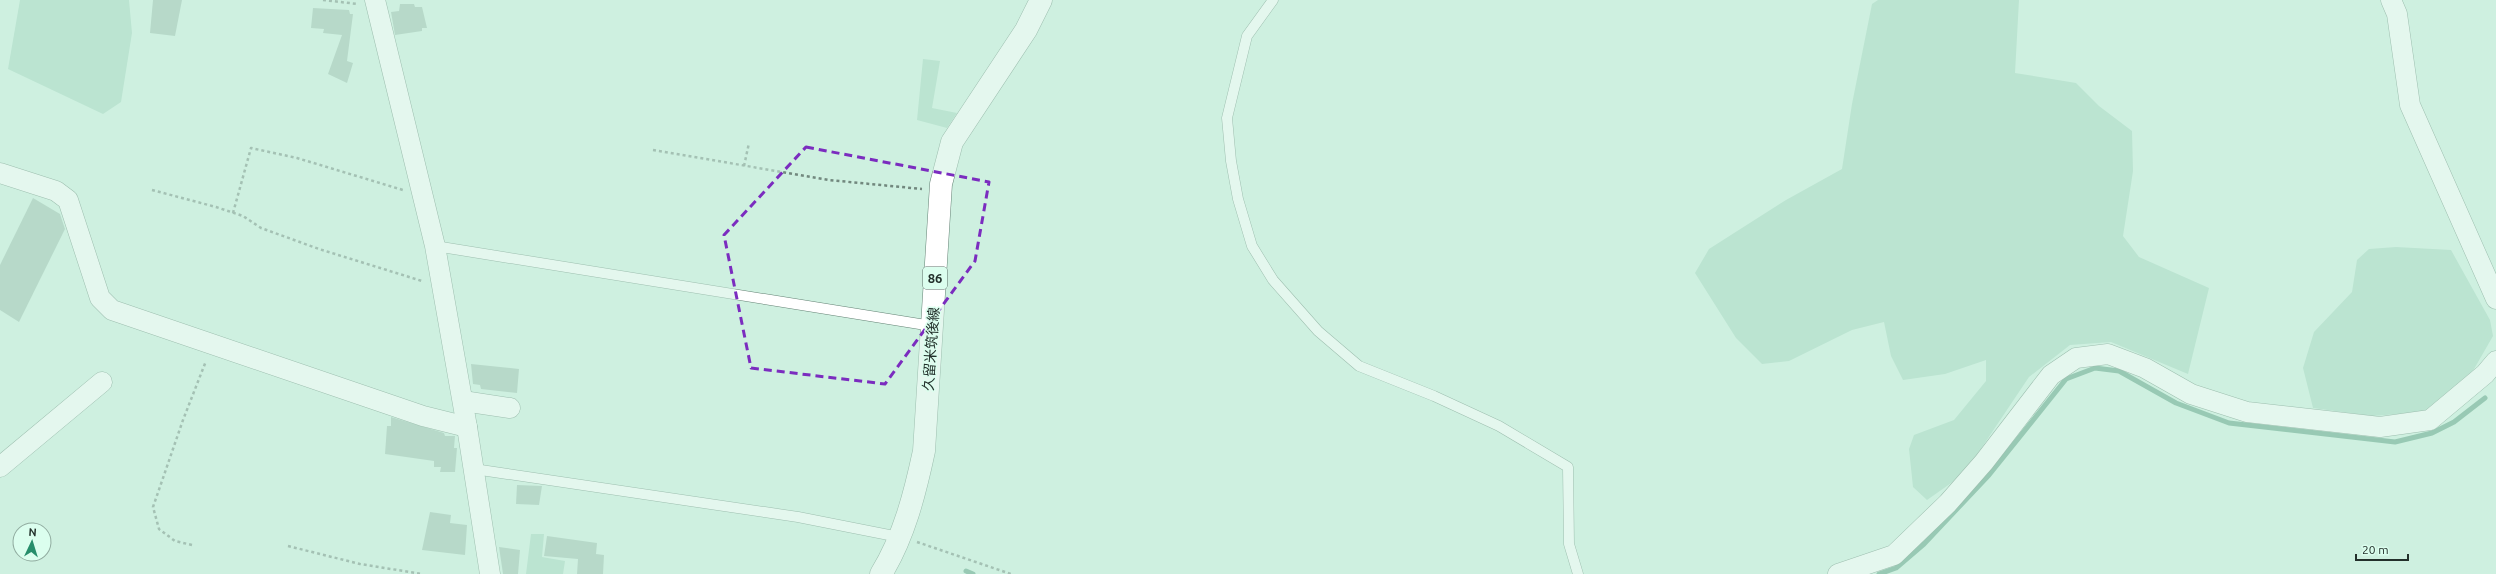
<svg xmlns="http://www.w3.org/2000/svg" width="2496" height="574" viewBox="0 0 2496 574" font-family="Ubuntu,'Noto Sans JP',sans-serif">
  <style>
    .green { fill: #a5d4bf }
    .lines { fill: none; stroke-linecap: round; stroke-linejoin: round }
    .stream { stroke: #579a7f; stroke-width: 5 }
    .building { fill: #9cbdae }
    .service-casing { stroke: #638274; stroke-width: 11 }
    .minor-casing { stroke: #638274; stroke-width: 21 }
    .primary-casing { stroke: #638274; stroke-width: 23 }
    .path { stroke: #72887e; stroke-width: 2.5; stroke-dasharray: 3 3; stroke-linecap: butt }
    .service { stroke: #fff; stroke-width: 10 }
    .minor { stroke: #fff; stroke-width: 20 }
    .primary { stroke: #fff; stroke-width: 22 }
    .marked { fill: none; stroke: #7b2cbf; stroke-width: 3; stroke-dasharray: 8 5; stroke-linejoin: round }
    .labels { text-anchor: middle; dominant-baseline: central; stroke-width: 3; stroke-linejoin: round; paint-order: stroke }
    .shield { fill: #dbfeee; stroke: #5a6e66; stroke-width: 1 }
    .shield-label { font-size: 13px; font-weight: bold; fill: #23302b }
    .street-label { font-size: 14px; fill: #23302b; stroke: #dbfeee }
  </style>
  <rect width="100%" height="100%" fill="#cef0e0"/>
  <g class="green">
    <polygon points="20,0 129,0 132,33 121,102 103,114 8,69"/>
    <polygon points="1878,0 2019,0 2015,73 2076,83 2099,106 2132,131 2133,171 2123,236 2139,257 2209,288 2188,374 2111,342 2070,345 2029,377 1964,474 1927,500 1913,487 1909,449 1914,435 1954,420 1986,381 1986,360 1945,374 1903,380 1891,356 1884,322 1852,330 1789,361 1762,364 1736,338 1695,273 1709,249 1786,200 1842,169 1852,104 1872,4"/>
    <polygon points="923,59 940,61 932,108 957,113 947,128 917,120"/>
    <polygon points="2396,247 2451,250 2490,320 2493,336 2466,383 2424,412 2372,416 2313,408 2303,368 2314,332 2352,292 2357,260 2369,249"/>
    <polygon points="531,534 544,534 542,557 565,561 563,574 526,574"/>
  </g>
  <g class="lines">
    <g class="stream">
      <polyline points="966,571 973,574"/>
      <polyline points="1879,574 1896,568 1924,544 1989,475 2066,379 2095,368 2119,371 2176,403 2229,423 2395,442 2432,433 2454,422 2485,398"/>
    </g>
  </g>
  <g class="building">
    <polygon points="153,0 182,0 175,36 150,33"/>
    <polygon points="400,4 414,4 415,7 422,7 427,28 422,28 422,31 395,35 391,12 399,11"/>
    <polygon points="313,8 349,10 350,14 353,14 347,61 353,63 347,83 328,74 342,35 323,33 324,29 311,28"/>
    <polygon points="33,198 60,214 65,229 19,322 0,310 0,265"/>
    <polygon points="471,364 519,369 517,393 481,389 480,385 473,384"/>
    <polygon points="391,417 444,433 445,436 455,436 454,448 457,448 455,472 440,472 441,467 434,467 434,461 385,454 387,426 391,426"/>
    <polygon points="517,485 542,486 539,505 516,504"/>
    <polygon points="430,512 451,515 450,523 467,525 465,555 422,550"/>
    <polygon points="547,536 597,543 596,554 604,555 603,574 577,574 578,559 544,556"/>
    <polygon points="499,547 520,550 518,574 503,574"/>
  </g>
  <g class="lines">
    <defs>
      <g id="service">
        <polyline points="1273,0 1247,36 1227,118 1231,161 1238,199 1252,246 1273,280 1318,331 1359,366 1434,396 1499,426 1568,467 1569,544 1578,574"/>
        <polyline points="435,246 932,326"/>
        <polyline points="474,469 798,517 899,537"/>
      </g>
      <g id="minor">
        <polyline points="375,0 435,246 467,427 490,574"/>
        <polyline points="2391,0 2397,14 2410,105 2496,299"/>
        <polyline points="0,173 56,191 68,200 100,298 112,310 423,416 467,427"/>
        <polyline points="463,401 510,408"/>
        <polyline points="0,467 102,382"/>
        <polyline points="1838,574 1894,555 1948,503 1984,462 2051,375 2076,358 2108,354 2145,368 2191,394 2247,412 2380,427 2430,420 2485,374 2496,361"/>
      </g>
      <path id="primary" d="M881 574C904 537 915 493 924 451L941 184 952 142 1026 30 1041 0"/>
    </defs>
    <use href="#service" class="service-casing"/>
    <use href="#minor" class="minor-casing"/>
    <use href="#primary" class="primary-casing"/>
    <g class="path">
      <polyline points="323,0 358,4"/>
      <polyline points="653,150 829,180 922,189"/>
      <polyline points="744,166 749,143"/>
      <polyline points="152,190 216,207 243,216 261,228 319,249 422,281"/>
      <polyline points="233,213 251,148 297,158 403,190"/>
      <polyline points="917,542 1011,574"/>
      <polyline points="192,545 175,541 159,529 153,507 183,420 206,361"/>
      <polyline points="288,546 360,564 422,574"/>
    </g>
    <use href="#service" class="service"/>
    <use href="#minor" class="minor"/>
    <use href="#primary" class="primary"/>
  </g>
  <path d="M0 0H2496V574H0ZM806 147 989 182 975 261 885 384 751 368 724 235Z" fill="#cef0e0" fill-opacity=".55" fill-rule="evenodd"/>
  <path class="marked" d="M806 147 989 182 975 261 885 384 751 368 724 235Z"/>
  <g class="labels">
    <rect class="shield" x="923" y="267" width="24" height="22" rx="3"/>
    <g class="shield-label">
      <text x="935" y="278">86</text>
    </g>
    <g class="street-label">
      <text transform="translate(931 349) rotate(-86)">久留米筑後線</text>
    </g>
  </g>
  <g transform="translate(32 542) rotate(4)"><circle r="19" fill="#dbfeee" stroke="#91aca0"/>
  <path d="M0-3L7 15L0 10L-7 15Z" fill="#268e6b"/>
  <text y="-6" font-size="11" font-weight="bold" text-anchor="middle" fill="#23302b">N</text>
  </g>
  <path d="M2356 554v6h52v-6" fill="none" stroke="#23302b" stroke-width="2"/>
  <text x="2362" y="554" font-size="12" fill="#23302b" stroke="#dbfeee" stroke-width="3" paint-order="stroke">20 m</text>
</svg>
